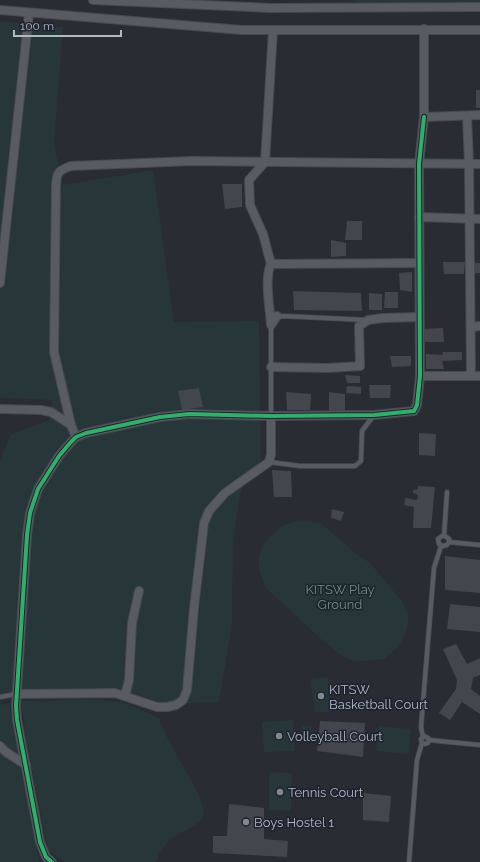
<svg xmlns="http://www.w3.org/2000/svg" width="480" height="862" viewBox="0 0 480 862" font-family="Raleway,sans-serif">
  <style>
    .green { fill: #273639 }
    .building { fill: #43464c }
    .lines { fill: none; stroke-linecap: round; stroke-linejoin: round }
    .service-casing { stroke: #47494e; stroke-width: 5.5 }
    .minor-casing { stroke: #47494e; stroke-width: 10 }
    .service { stroke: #595b62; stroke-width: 4 }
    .minor { stroke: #595b62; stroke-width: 8 }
    .cycleway-casing { stroke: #1d222e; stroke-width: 6 }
    .cycleway { stroke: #2db169; stroke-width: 4 }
    .poi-dot { fill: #838792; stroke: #1d222e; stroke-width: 1.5 }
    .labels { text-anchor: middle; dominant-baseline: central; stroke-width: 3; stroke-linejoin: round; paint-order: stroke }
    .park-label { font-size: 13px; fill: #6c937a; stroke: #1d222e }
    .poi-label { font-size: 13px; fill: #b3b8c5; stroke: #1d222e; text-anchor: start }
  </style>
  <rect width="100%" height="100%" fill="#292c33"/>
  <g class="green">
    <polygon points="348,0 480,0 480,4 387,8"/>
    <polygon points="0,21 63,27 54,145 63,185 153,170 174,322 259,321 261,460 241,490 233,541 232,624 219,702 161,704 90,688 22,690 0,694 0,460 10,435 49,420 52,400 0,398"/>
    <polygon points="300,520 321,523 354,552 370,563 402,601 408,615 408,624 405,635 398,647 384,659 355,662 341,655 321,639 265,587 259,569 259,556 264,543 283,525"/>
    <polygon points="328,677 332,711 315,713 310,679"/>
    <polygon points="96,699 125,703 159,718 167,737 198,793 204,810 202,821 171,839 161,850 156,862 64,862 48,850 27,745 22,708 22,701"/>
    <polygon points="9,703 39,862 0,862 0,705"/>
    <polygon points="293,720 295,751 264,752 262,722"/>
    <rect x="302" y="726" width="9" height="16"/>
    <polygon points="378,726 411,729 409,754 376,751"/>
    <polygon points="269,772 292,773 291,811 269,810"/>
  </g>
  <g class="building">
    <rect x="476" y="90" width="4" height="18"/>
    <polygon points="222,184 242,184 242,207 225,209"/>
    <polygon points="347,221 362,221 362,240 345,240"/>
    <polygon points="331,240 346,243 346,256 331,257"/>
    <polygon points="443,262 465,262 464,274 444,274"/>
    <rect x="475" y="263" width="5" height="10"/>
    <polygon points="412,272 412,292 400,290 399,273"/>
    <polygon points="293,291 361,293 362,311 294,310"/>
    <polygon points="385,292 398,292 398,308 384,308"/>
    <polygon points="369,293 382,294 382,310 369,310"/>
    <polygon points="443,328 444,342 425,342 424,329"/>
    <polygon points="443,352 462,352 462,360 442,361 444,369 426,369 426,354 442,355"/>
    <polygon points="390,356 411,356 411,366 392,367"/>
    <polygon points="345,375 360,376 360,383 347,383"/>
    <polygon points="369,385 391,385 390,398 370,398"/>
    <polygon points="347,386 361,387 361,394 346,393"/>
    <polygon points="199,388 203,407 182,410 178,391"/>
    <polygon points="286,392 311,394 310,410 287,410"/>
    <polygon points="329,392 345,394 345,412 329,412"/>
    <polygon points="419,433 436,434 435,456 419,455"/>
    <polygon points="272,470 291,471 292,497 274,497"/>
    <polygon points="418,486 435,487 431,528 413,528 414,507 404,505 405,498 417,500 418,495 413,493 413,490 417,490"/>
    <polygon points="332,509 344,512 341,521 331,518"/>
    <polygon points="445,556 480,560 480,593 445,590"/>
    <polygon points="450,604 480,607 480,632 447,629"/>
    <polygon points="456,644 467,664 480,658 480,675 473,678 471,689 480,696 480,714 462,702 450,720 439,713 456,689 457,680 443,649"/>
    <polygon points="320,721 365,723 363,757 317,751"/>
    <polygon points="363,793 391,796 389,822 363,820"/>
    <polygon points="229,804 264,808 264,839 288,841 287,857 213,853 213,836 227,836"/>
  </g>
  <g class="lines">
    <defs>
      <g id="service">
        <polyline points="277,317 283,316 366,320"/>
        <polyline points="271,416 271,325"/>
        <polyline points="269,462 300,466 355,466 361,461 362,431 374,415"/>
        <polyline points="444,536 447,492"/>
        <polyline points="449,542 449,539 445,536 442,536 438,539 439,544 443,546 447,545 449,542 480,545"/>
        <polyline points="0,697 16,694"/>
        <polyline points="423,737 421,727 434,568 441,546"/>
        <polyline points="429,740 480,745"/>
        <polyline points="409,862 417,760 422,743 421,739 424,736 428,738 429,740 428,743 425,744 422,743"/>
      </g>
      <g id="minor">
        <polyline points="93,0 270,8 480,7"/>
        <polyline points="0,10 242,30 480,30"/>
        <polyline points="424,29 424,117 480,115"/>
        <polyline points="467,116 469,164 471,376"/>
        <polyline points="419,217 480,219"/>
        <polyline points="271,264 263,234 250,205 249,180 265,162 273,30"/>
        <polyline points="0,283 29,13"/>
        <path d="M277 316 271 325C270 308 264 279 271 264L418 263"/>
        <polyline points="472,327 480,326"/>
        <polyline points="271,367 328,368 360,366 359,326 368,320 383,318 419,317"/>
        <polyline points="420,376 480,376"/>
        <polyline points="0,409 41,410 51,412 71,425"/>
        <path d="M76 437 71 425 54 352 56 184C57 171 60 170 71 166L192 161 480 164"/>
        <polyline points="16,694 115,693 157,707 167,707 176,705 183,700 187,690 194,608 204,523 209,511 225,493 269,462 271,454 271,416"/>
        <polyline points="125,696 129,680 132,623 139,591"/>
        <polyline points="0,746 6,752 26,765"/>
        <polyline points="52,862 46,857 40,842 17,720 16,706 27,535 30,513 38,489 59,456 70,443 76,437 86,433 160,417 189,414 271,416 374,415 414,411 417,405 420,376 419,164 424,117"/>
      </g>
    </defs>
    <use href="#service" class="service-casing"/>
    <use href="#minor" class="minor-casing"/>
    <use href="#service" class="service"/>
    <use href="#minor" class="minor"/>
    <defs>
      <polyline id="cycleway" points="52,862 46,857 40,842 17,720 16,706 27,535 30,513 38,489 59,456 70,443 76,437 86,433 160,417 189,414 271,416 374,415 414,411 417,405 420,376 419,164 424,117"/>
    </defs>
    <use href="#cycleway" class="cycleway-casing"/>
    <use href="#cycleway" class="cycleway"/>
  </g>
  <g class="poi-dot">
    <circle cx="321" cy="696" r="4"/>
    <circle cx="279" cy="736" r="4"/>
    <circle cx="280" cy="792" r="4"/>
    <circle cx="246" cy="822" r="4"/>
  </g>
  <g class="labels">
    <g class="park-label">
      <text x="340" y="589">KITSW Play<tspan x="340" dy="15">Ground</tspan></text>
    </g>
    <g class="poi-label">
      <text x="329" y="689">KITSW<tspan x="329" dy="15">Basketball Court</tspan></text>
      <text x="287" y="736">Volleyball Court</text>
      <text x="288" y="792">Tennis Court</text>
      <text x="254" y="822">Boys Hostel 1</text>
    </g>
  </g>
  <path d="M14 30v6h107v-6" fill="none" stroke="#b3b8c5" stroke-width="2"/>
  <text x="20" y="30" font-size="12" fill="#b3b8c5" stroke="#1d222e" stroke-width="3" paint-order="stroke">100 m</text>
</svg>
